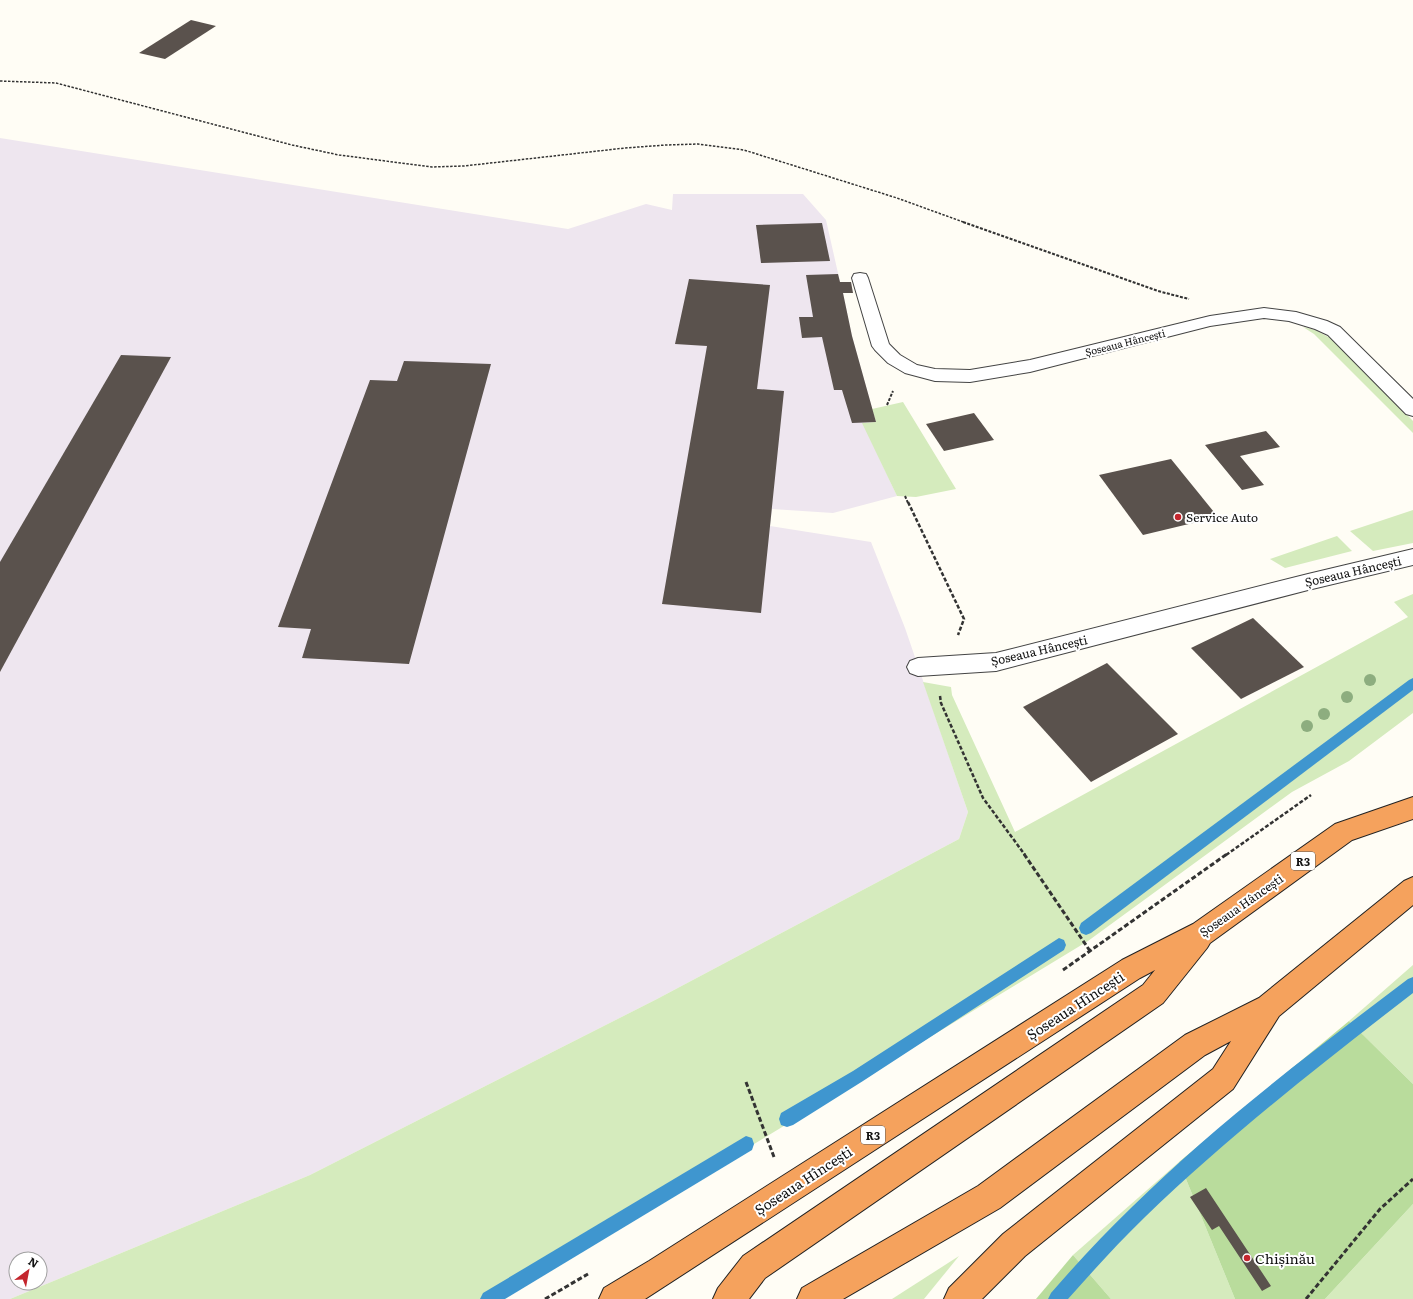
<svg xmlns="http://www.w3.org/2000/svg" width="1413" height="1299" viewBox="0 0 1413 1299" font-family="Literata,serif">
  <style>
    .industrial { fill: #eee6ef; fill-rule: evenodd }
    .green { fill: #d5ebbd }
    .forest { fill: #b9dc9c }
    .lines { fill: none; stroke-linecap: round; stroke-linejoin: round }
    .stream { fill: #3f96cf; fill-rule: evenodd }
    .building { fill: #5a524d }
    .minor-casing { stroke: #444; stroke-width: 2 }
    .highway-casing { stroke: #222; stroke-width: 2 }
    .path-far3 { stroke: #333; stroke-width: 1.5; stroke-dasharray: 2.5 1.5; stroke-linecap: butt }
    .path-far2 { stroke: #333; stroke-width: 2; stroke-dasharray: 3 1.5; stroke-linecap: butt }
    .path-far1 { stroke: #333; stroke-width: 2.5; stroke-dasharray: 4 2; stroke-linecap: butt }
    .path { stroke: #333; stroke-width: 3; stroke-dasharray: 5 2.5; stroke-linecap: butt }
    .minor { fill: #fff; fill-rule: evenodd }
    .highway { fill: #f5a25d; fill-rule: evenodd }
    .tree { fill: #8dad7f }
    .poi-dot { fill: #c4262e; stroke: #fff; stroke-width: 1.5 }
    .labels { text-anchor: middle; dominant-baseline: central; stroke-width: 4; stroke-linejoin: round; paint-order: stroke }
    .far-street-label { font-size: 10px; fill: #111; stroke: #fff }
    .shield { fill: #fff; stroke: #585858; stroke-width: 1 }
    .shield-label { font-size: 11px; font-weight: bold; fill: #111 }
    .poi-label { font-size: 12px; fill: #111; stroke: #fff; text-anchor: start }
    .street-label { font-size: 12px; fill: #111; stroke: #fff }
    .near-street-label { font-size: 14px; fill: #111; stroke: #fff }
    .near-poi-label { font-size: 14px; fill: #111; stroke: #fff; text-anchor: start }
  </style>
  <rect width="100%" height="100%" fill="#fffdf5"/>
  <path class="industrial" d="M0 138 568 229 646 204 672 210 673 194H803L826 220 840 282H851L853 293H843L852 336 876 422 863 423 897 496 833 513 772 509 770 526 871 542 905 628 968 812 959 839 657 999 310 1175 10 1299H0ZM16 1259H40V1283H16Z"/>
  <g class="green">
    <polygon points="1303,327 1315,330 1336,341 1413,421 1413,433 1314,334"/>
    <polygon points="903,402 956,489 916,497 897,496 862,423 876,422 872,409"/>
    <polygon points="1413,510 1413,543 1373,551 1350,531"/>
    <polygon points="1337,536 1352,551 1285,568 1270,559"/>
    <polygon points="1413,594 1413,713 1349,761 1292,792 1088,941 499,1299 10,1299 310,1175 657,999 959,839 968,812 923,682 951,687 952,695 1015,832 1408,617 1394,602"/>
    <polygon points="1413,965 1413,1084 1349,1021"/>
    <polygon points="1179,1162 1235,1299 1111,1299 1073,1255"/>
    <polygon points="1413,1204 1413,1299 1325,1299"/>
    <polygon points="959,1256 924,1299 892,1299"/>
  </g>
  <g class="forest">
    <polygon points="1349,1021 1413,1084 1413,1204 1325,1299 1235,1299 1179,1162"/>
    <polygon points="1073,1255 1111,1299 1036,1299"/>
  </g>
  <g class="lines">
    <g class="stream">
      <polygon points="1413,678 1413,690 1091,933 1086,935 1081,933 1079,928 1081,923 1409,680"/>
      <polygon points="1059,938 1064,940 1066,945 1064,950 863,1081 793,1125 787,1127 781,1125 779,1119 781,1113 853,1071"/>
      <path d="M1413 977V993C1321 1064 1229 1136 1145 1217 1118 1243 1093 1271 1068 1299H1048L1051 1293C1077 1263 1104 1234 1132 1207 1217 1123 1313 1051 1408 979Z"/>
      <polygon points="746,1136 752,1138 754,1144 752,1150 505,1299 480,1299 483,1293"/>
    </g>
  </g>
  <g class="building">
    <polygon points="191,20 216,26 165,59 139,53"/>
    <polygon points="822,223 830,261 761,263 756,225"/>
    <polygon points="838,274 840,282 851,282 853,293 843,293 852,336 876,422 852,423 842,390 834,390 822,337 802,338 799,317 813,317 806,275"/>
    <polygon points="689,279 770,285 757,389 784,391 761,613 662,604 707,346 675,344"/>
    <polygon points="121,355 171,357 0,672 0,562"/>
    <polygon points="404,361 491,364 409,664 302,658 311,629 278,627 370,380 397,381"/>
    <polygon points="974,413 994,440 944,451 926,424"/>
    <polygon points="1266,431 1280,447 1240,456 1264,485 1242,490 1205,445"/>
    <polygon points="1171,459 1218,517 1143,535 1099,475"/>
    <polygon points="1253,618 1304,667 1241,699 1191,648"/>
    <polygon points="1107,663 1178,734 1091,782 1023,707"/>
    <polygon points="1206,1188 1271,1286 1262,1291 1219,1226 1212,1230 1190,1197"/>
  </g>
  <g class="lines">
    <defs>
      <g id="minor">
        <polygon points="860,273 866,274 868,278 889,344 900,355 917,365 935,369 970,370 1030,360 1210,316 1264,308 1296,312 1327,321 1340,327 1413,399 1413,416 1406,414 1328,335 1315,329 1289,321 1264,318 1210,326 1030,372 970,382 935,381 905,373 888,363 875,350 872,346 852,278 854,274"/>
        <polygon points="1413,549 1413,565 1308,590 996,671 918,676 910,673 907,667 910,661 918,658 996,653 1308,574"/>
      </g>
      <g id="highway">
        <polygon points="1413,797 1413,819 1352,840 1210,943 1207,948 1163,1003 765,1278 749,1299 713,1299 718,1288 743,1256 1143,985 1155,970 1140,978 645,1299 599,1299 604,1288 649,1261 1122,960 1193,924 1335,824"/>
        <polygon points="1413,877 1413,905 1279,1016 1233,1089 1025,1256 982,1299 944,1299 949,1288 1003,1234 1213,1069 1231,1041 1205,1055 1000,1208 843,1299 797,1299 802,1288 978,1186 1185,1035 1259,998 1404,881"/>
      </g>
    </defs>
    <use href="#minor" class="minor-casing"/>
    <use href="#highway" class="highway-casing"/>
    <polyline class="path-far3" points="0,81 56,83 292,145 339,155 432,167 464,166 625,148 666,145 698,144 744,150 897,198 966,223"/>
    <g class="path-far2">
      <polyline points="963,222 1158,291 1189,299"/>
      <polyline points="887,405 893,391"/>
      <polyline points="905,496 908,503"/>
    </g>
    <g class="path-far1">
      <polyline points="908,502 964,619 958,635"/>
      <polyline points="940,696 941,703 983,798 1025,855"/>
      <polyline points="1226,855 1311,795"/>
    </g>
    <g class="path">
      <polyline points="1024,854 1090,951"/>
      <polyline points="1063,970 1227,854"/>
      <polyline points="746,1082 774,1157"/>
      <polyline points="545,1299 588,1274"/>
      <polyline points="1306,1299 1380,1209 1413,1179"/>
    </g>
    <use href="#minor" class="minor"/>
    <use href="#highway" class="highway"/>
  </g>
  <g class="tree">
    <circle cx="1370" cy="680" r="6"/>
    <circle cx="1347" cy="697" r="6"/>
    <circle cx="1324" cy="714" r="6"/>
    <circle cx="1307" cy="726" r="6"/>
  </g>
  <g class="poi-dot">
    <circle cx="1178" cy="517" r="4"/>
    <circle cx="1247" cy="1258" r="4"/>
  </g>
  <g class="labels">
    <g class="far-street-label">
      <text transform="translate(1125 342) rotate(-14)">Șoseaua Hâncești</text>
    </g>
    <g class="shield">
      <rect x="1291" y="852" width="24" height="18" rx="3"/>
      <rect x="861" y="1126" width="24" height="18" rx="3"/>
    </g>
    <g class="shield-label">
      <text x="1303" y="861">R3</text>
      <text x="873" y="1135">R3</text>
    </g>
    <g class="poi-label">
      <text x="1186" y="517">Service Auto</text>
    </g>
    <g class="street-label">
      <text transform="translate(1353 571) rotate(-13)">Șoseaua Hâncești</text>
      <text transform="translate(1039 650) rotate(-13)">Șoseaua Hâncești</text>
      <text transform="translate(1241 905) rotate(-35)">Șoseaua Hâncești</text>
    </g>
    <g class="near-street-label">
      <text transform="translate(1075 1005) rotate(-33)">Șoseaua Hîncești</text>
      <text transform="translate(803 1180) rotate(-33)">Șoseaua Hîncești</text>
    </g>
    <g class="near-poi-label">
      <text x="1255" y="1258">Chișinău</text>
    </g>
  </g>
  <g transform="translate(28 1271) rotate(32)"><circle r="19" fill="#ffffff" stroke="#a0a0a0"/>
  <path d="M0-3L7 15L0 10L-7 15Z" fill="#c4262e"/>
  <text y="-6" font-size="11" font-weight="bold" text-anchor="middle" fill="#111111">N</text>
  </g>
</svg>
